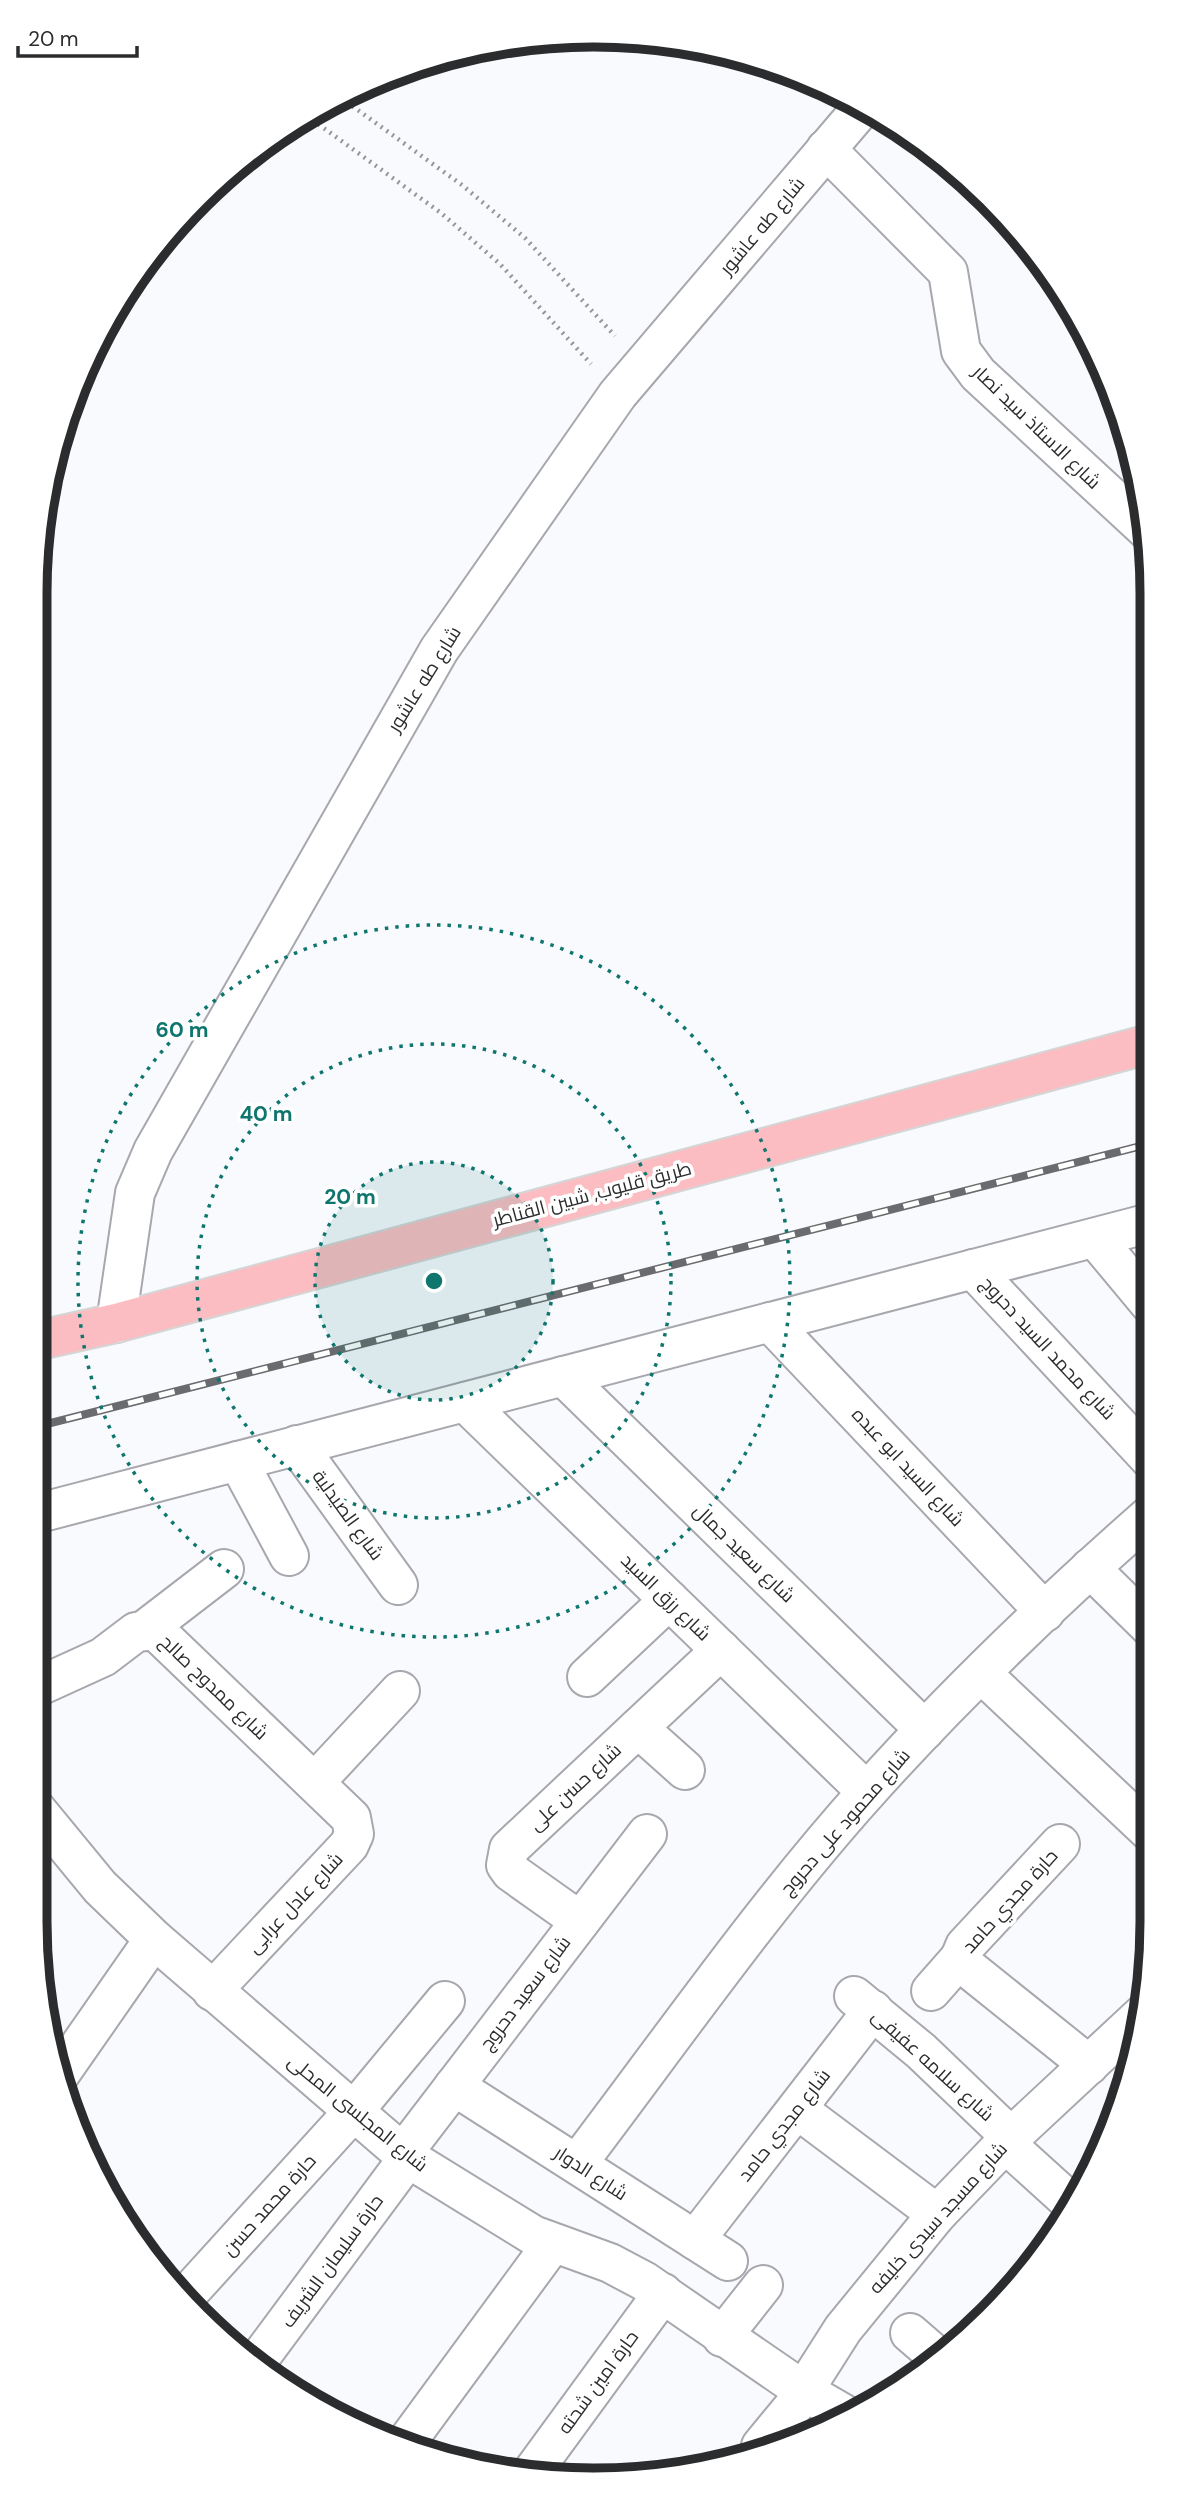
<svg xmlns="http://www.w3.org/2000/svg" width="1187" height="2515" viewBox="0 0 1187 2515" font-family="'DM Sans',Cairo,sans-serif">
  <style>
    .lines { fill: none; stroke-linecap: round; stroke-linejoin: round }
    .minor-casing { stroke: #a7a7ae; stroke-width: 42 }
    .major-casing { stroke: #d5d5d5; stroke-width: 42 }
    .path { stroke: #959699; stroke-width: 4.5; stroke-dasharray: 2 5; stroke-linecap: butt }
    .minor { stroke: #fff; stroke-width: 38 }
    .major { stroke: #fcbdc2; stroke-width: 38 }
    .rail-casing { stroke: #6a6b6e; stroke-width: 8 }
    .rail { stroke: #fff; stroke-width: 5; stroke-dasharray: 16; stroke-linecap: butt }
    .ring { fill: none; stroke: #0f766e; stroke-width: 3.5; stroke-dasharray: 3.5 7 }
    .labels { text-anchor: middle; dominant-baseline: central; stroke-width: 7; stroke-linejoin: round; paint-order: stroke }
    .street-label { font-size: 19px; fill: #2b2c2e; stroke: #fff }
    .rim { fill: none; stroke: #2b2c2e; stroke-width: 9 }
    .centre { fill: #0f766e; stroke: #fff; stroke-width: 3.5 }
    .ring-label { font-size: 21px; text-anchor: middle; font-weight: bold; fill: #0f766e; stroke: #fff; stroke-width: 7; stroke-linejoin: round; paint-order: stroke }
  </style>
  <rect width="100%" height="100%" fill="#f9fafe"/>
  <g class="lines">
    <defs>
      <g id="minor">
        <polyline points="826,149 948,272 961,351 978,374 1147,530"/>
        <polyline points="1095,1238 1150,1304"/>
        <polyline points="973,1269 1150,1459"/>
        <polyline points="770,1322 1045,1612"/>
        <polyline points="116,1323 135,1193 153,1151 439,650 618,394 861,109"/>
        <polyline points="563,1376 925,1730"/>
        <polyline points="465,1402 867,1792"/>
        <polyline points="297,1445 398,1585"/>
        <polyline points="238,1461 289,1556"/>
        <polyline points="35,1514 1150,1223"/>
        <polyline points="1090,1568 1151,1628"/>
        <polyline points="146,1629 224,1569"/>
        <polyline points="982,1674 1152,1834"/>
        <polyline points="587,1677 669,1600"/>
        <polyline points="35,1688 103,1657 136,1632 155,1630 351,1818 354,1834 349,1845 212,1991"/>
        <polyline points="638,1728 685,1770"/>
        <polyline points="315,1782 400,1691"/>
        <polyline points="35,1808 100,1887 154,1939 408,2158 533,2235 610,2263 644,2281 804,2391 849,2417"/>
        <polyline points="1060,1844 965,1946 960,1958 963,1964 1089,2065"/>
        <polyline points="580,1921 511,1872 506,1865 509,1849 721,1650"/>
        <polyline points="931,1991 960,1958"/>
        <polyline points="854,1996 921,2051 1011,2137"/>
        <polyline points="60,2074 154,1939"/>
        <polyline points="454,2086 728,2261"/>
        <polyline points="797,2109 937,2214"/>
        <polyline points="1005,2143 1069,2201"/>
        <polyline points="403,2153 647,1834"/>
        <path d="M577 2164C672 2039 762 1909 867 1792 955 1694 1052 1601 1151 1514"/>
        <polyline points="695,2240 873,2010"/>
        <polyline points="184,2298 353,2112 445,2001"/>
        <polyline points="910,2333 940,2359"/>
        <polyline points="722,2337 763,2285"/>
        <polyline points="256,2363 408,2158"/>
        <polyline points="408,2440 552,2244"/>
        <polyline points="761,2446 794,2406 843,2329 937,2214 1011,2137 1143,2014"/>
        <polyline points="533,2471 663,2293"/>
      </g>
      <polyline id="major" points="35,1341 116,1323 1149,1044"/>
    </defs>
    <use href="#minor" class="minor-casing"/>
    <use href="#major" class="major-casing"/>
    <g class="path">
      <polyline points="341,98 462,185 525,238 615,336"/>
      <polyline points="307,116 441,213 500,264 591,364"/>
    </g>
    <use href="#minor" class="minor"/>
    <use href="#major" class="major"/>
    <defs>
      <polyline id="rail" points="35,1427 1149,1144"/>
    </defs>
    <use href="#rail" class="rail-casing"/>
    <use href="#rail" class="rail"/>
  </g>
  <circle cx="434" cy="1281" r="119" fill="#0f766e" fill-opacity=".12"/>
  <g class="ring">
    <circle cx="434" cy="1281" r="119"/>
    <circle cx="434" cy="1281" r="237"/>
    <circle cx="434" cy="1281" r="356"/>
  </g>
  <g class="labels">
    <g class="street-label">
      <text transform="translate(762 226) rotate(-50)">شارع طه عاشور</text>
      <text transform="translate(1037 427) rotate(44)">شارع الاستاذ سيد نصار</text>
      <text transform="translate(424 679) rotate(-58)">شارع طه عاشور</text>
      <text transform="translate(592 1194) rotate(-15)">طريق قليوب, شبين القناطر</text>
      <text transform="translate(1048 1348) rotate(47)">شارع محمد السيد دحروج</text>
      <text transform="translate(908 1467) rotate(47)">شارع السيد ابو عبده</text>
      <text transform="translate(348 1515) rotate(54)">شارع الصيدلية</text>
      <text transform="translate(744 1553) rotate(44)">شارع سعيد جمال</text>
      <text transform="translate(666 1597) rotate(44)">شارع رزق السيد</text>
      <text transform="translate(214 1687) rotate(44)">شارع ممدوح صالح</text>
      <text transform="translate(575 1787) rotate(-43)">شارع حسن على</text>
      <text transform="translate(845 1822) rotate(-49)">شارع محمود على دحروج</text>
      <text transform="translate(1010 1901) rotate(-48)">حارة مجدي حامد</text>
      <text transform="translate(295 1903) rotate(-47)">شارع عادل عرابى</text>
      <text transform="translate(525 1993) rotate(-53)">شارع سعيد دحروج</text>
      <text transform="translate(933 2065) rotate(42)">شارع سلامه عفيفى</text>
      <text transform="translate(358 2113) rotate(39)">شارع المجلسى المحلى</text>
      <text transform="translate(784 2125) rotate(-52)">شارع مجدي حامد</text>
      <text transform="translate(591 2173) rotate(33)">شارع الدوار</text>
      <text transform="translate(269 2205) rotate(-48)">حارة محمد حسن</text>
      <text transform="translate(938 2218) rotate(-48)">شارع مسجد سيدى خليفه</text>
      <text transform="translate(332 2261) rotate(-54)">حارة سليمان الشريف</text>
      <text transform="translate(598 2382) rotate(-54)">حارة امين شحته</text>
    </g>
  </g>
  <path d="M0 0H1187V2515H0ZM593 47H594A546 546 0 0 1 1140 593V1922A546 546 0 0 1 594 2468H593A546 546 0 0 1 47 1922V593A546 546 0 0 1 593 47Z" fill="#fff" fill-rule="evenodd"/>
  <path class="rim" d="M593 47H594A546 546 0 0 1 1140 593V1922A546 546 0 0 1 594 2468H593A546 546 0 0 1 47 1922V593A546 546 0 0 1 593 47Z"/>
  <circle cx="434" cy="1281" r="10" class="centre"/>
  <g class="ring-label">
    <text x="182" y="1037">60 m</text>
    <text x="266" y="1121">40 m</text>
    <text x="350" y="1204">20 m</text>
  </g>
  <path d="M18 46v10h119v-10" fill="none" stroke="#2b2c2e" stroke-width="3.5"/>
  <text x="28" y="46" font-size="21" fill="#2b2c2e" stroke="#ffffff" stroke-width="5" paint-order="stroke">20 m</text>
</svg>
